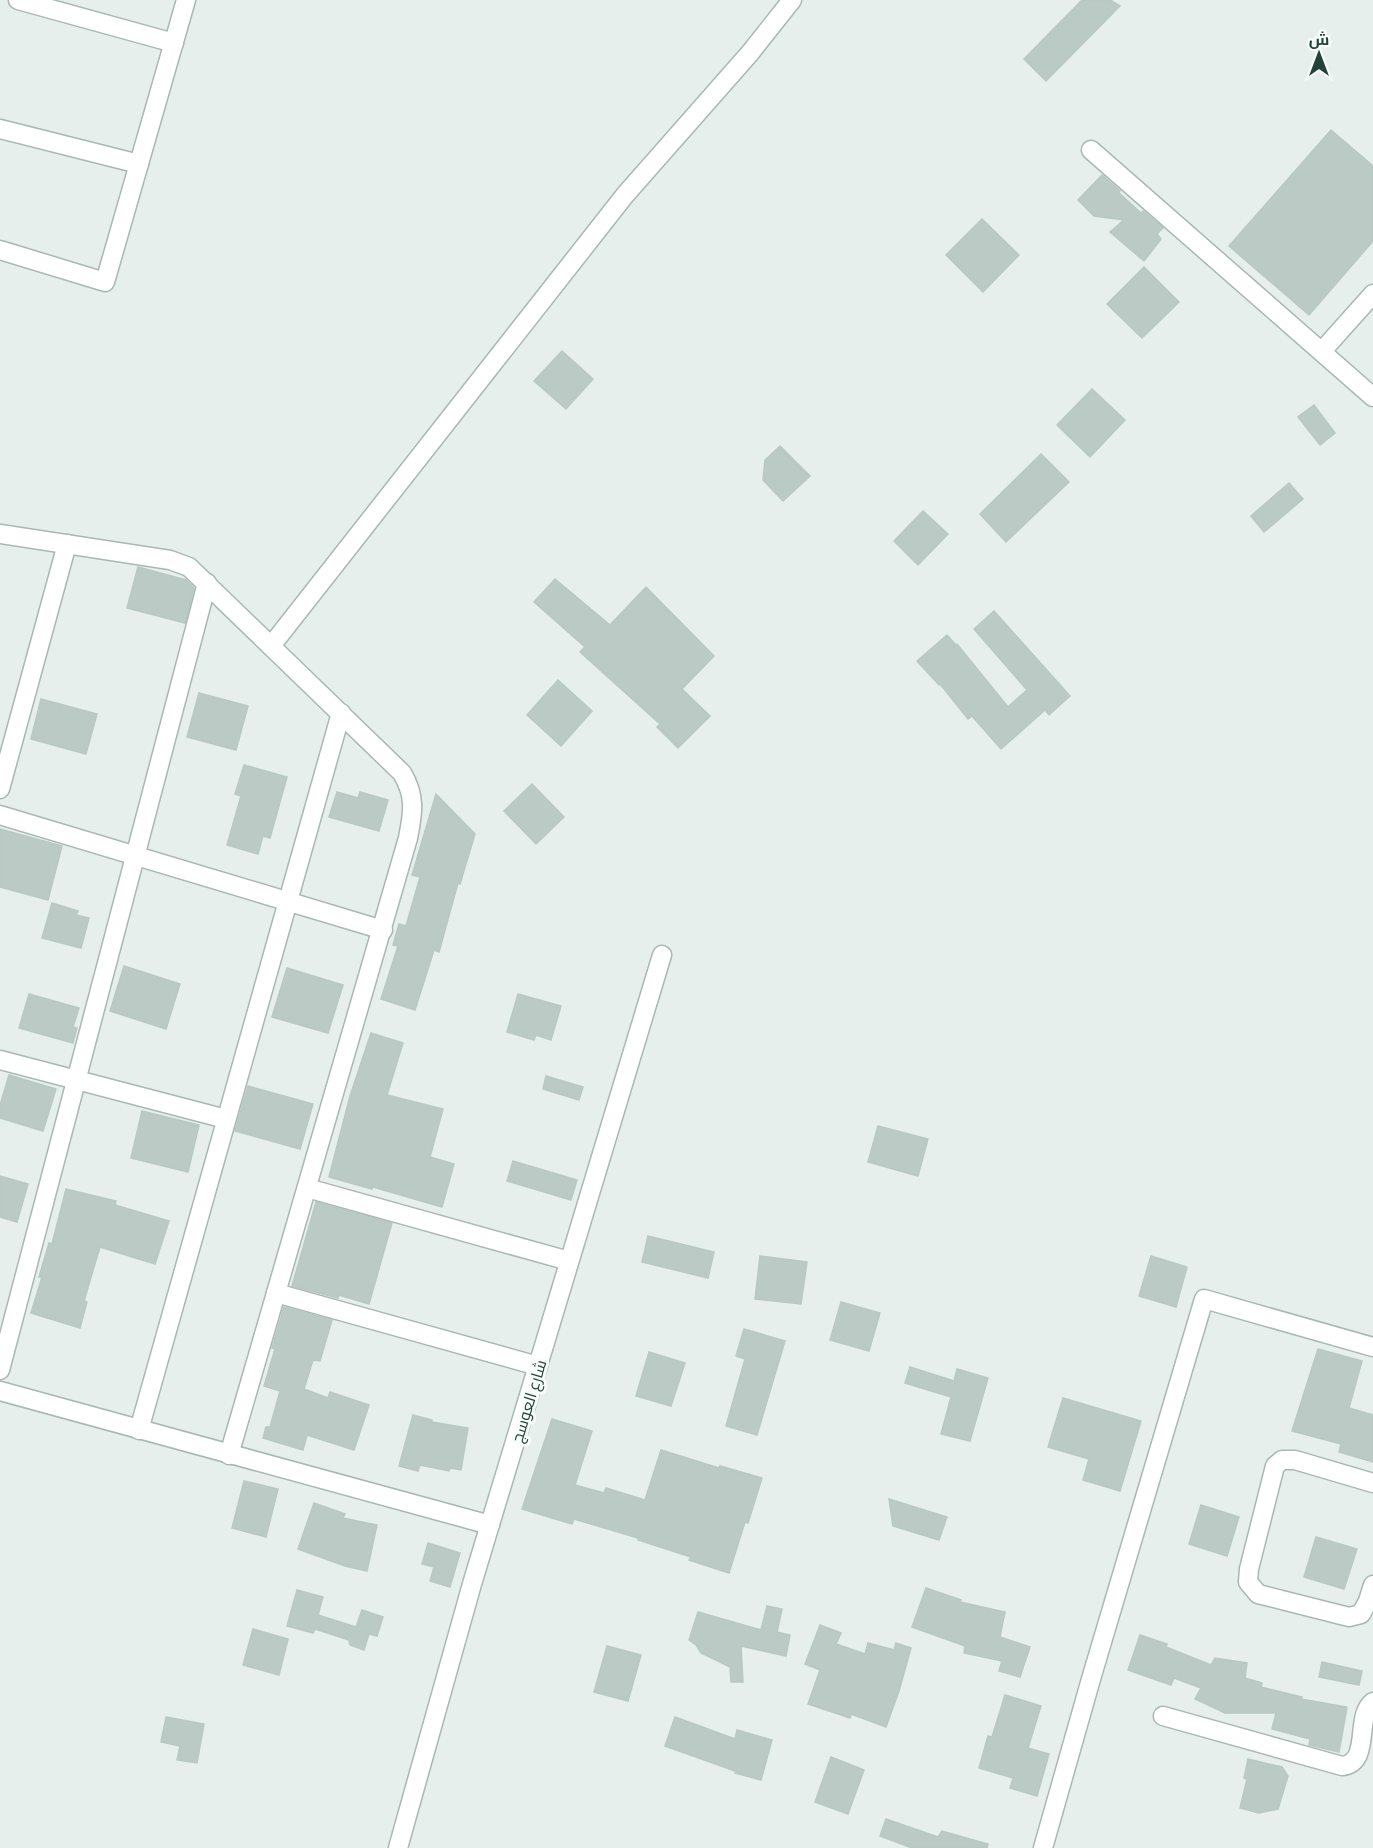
<svg xmlns="http://www.w3.org/2000/svg" width="1373" height="1848" viewBox="0 0 1373 1848" font-family="Barlow,Cairo,sans-serif">
  <style>
    .building { fill: #bbcac4; stroke: #b8c9c2; stroke-width: 1.5 }
    .lines { fill: none; stroke-linecap: round; stroke-linejoin: round }
    .street-casing { stroke: #a8b8b2; stroke-width: 21 }
    .street { stroke: #fff; stroke-width: 18 }
    .labels { text-anchor: middle; dominant-baseline: central; stroke-width: 6; stroke-linejoin: round; paint-order: stroke }
    .street-label { font-size: 16px; fill: #24423a; stroke: #f7fbf9 }
  </style>
  <rect width="100%" height="100%" fill="#e6efeb"/>
  <g class="building">
    <polygon points="1082,0 1110,0 1120,6 1046,81 1024,59"/>
    <polygon points="1331,130 1373,166 1373,241 1309,315 1229,246"/>
    <polygon points="1102,175 1120,191 1119,193 1141,213 1143,211 1163,228 1157,234 1161,239 1144,261 1110,232 1124,220 1094,216 1078,200"/>
    <polygon points="982,219 1019,255 983,292 946,255"/>
    <polygon points="1144,267 1179,302 1142,338 1107,304"/>
    <polygon points="562,351 593,379 566,409 534,381"/>
    <polygon points="1092,389 1125,420 1090,457 1057,425"/>
    <polygon points="1314,405 1335,433 1320,445 1298,417"/>
    <polygon points="780,446 810,476 783,501 763,480 765,460"/>
    <polygon points="1041,454 1069,482 1006,542 980,514"/>
    <polygon points="1289,483 1303,499 1264,532 1251,516"/>
    <polygon points="923,511 948,534 918,565 894,541"/>
    <polygon points="138,567 186,580 194,588 185,623 127,608"/>
    <polygon points="555,579 610,625 646,587 714,656 682,689 710,716 678,748 657,727 660,724 580,652 585,647 534,602"/>
    <polygon points="994,611 1070,696 1049,715 1045,710 1001,749 972,716 968,719 940,684 939,685 917,661 947,635 956,645 957,644 1008,707 1027,690 974,629"/>
    <polygon points="558,680 592,711 561,746 527,715"/>
    <polygon points="199,693 248,706 236,750 187,737"/>
    <polygon points="41,699 97,714 86,754 31,739"/>
    <polygon points="244,765 287,777 270,838 263,836 258,854 227,845 241,796 235,794"/>
    <polygon points="532,784 564,817 536,844 504,811"/>
    <polygon points="337,792 358,798 360,792 388,800 379,831 329,817"/>
    <polygon points="436,794 475,834 460,884 458,883 439,952 434,950 415,1010 381,999 398,946 393,945 399,924 406,926 420,877 412,875"/>
    <polygon points="0,829 62,846 48,900 0,887"/>
    <polygon points="52,903 78,911 76,915 89,918 81,948 42,938"/>
    <polygon points="124,966 180,984 166,1029 110,1011"/>
    <polygon points="287,968 343,985 328,1033 272,1017"/>
    <polygon points="29,994 79,1008 73,1027 77,1028 73,1043 19,1028"/>
    <polygon points="518,994 561,1006 551,1040 536,1035 534,1040 507,1032"/>
    <polygon points="371,1033 403,1043 387,1095 443,1109 430,1157 454,1164 442,1207 373,1187 372,1189 329,1177 350,1096"/>
    <polygon points="9,1075 56,1089 43,1131 0,1118 0,1105"/>
    <polygon points="546,1076 583,1087 579,1100 543,1089"/>
    <polygon points="248,1086 313,1104 300,1149 235,1131"/>
    <polygon points="142,1111 199,1125 188,1172 131,1158"/>
    <polygon points="878,1126 928,1139 918,1176 868,1162"/>
    <polygon points="513,1161 577,1180 571,1200 507,1181"/>
    <polygon points="0,1176 28,1184 17,1222 0,1217"/>
    <polygon points="66,1189 116,1201 115,1205 169,1221 155,1264 100,1247 84,1301 87,1302 80,1328 31,1313 42,1277 39,1277 49,1243 52,1244"/>
    <polygon points="316,1202 392,1223 369,1304 339,1295 338,1298 292,1286"/>
    <polygon points="648,1236 714,1252 708,1278 642,1262"/>
    <polygon points="760,1256 807,1262 801,1304 755,1299"/>
    <polygon points="1151,1256 1187,1267 1176,1307 1139,1296"/>
    <polygon points="841,1302 880,1313 869,1351 830,1340"/>
    <polygon points="284,1307 332,1320 320,1361 313,1360 304,1389 328,1398 330,1392 369,1405 354,1450 307,1435 303,1450 263,1438 266,1427 270,1427 280,1391 264,1386 275,1349 272,1348"/>
    <polygon points="744,1329 785,1341 757,1435 726,1426 745,1359 736,1356"/>
    <polygon points="1318,1349 1362,1361 1349,1408 1373,1415 1373,1462 1339,1452 1341,1444 1292,1431"/>
    <polygon points="649,1352 685,1363 671,1406 636,1396"/>
    <polygon points="910,1367 954,1381 957,1369 988,1378 970,1441 941,1434 951,1397 905,1383"/>
    <polygon points="1063,1398 1141,1421 1120,1491 1083,1480 1089,1459 1048,1447"/>
    <polygon points="413,1415 432,1420 432,1422 468,1428 461,1470 450,1468 449,1471 420,1465 418,1471 399,1466"/>
    <polygon points="552,1419 592,1431 575,1485 604,1493 606,1488 645,1500 661,1450 719,1468 720,1466 762,1478 748,1523 745,1522 729,1573 689,1560 691,1557 638,1540 638,1538 574,1519 572,1524 522,1509"/>
    <polygon points="244,1481 278,1489 266,1537 232,1528"/>
    <polygon points="889,1499 947,1517 939,1540 893,1526"/>
    <polygon points="314,1503 345,1514 343,1518 377,1525 367,1571 345,1566 298,1549"/>
    <polygon points="1201,1505 1239,1517 1227,1556 1189,1544"/>
    <polygon points="1316,1537 1357,1549 1344,1589 1304,1577"/>
    <polygon points="428,1543 460,1553 450,1587 430,1581 434,1567 422,1564"/>
    <polygon points="926,1588 961,1600 960,1602 1005,1612 1000,1637 1030,1647 1020,1677 999,1671 1002,1661 964,1653 965,1646 912,1627"/>
    <polygon points="297,1590 323,1597 318,1615 356,1627 362,1610 383,1617 377,1636 369,1634 364,1650 350,1645 349,1640 315,1629 313,1633 287,1626"/>
    <polygon points="767,1606 782,1609 777,1632 790,1635 786,1656 741,1646 743,1682 731,1682 730,1667 701,1653 696,1645 689,1640 698,1612 761,1630"/>
    <polygon points="820,1625 841,1633 836,1644 865,1654 868,1643 894,1650 896,1643 911,1648 899,1691 886,1727 851,1714 850,1718 808,1704 820,1670 805,1664"/>
    <polygon points="253,1629 288,1639 279,1675 243,1665"/>
    <polygon points="1140,1635 1167,1644 1166,1647 1211,1665 1215,1658 1247,1663 1245,1678 1262,1683 1261,1687 1302,1697 1301,1699 1347,1707 1339,1752 1309,1745 1310,1739 1272,1729 1276,1713 1225,1713 1195,1699 1201,1688 1174,1678 1171,1685 1128,1670"/>
    <polygon points="607,1646 641,1655 628,1701 594,1692"/>
    <polygon points="1322,1662 1362,1671 1359,1685 1319,1677"/>
    <polygon points="1005,1695 1041,1706 1028,1748 1049,1754 1037,1796 1010,1788 1013,1778 979,1768 988,1736 992,1737"/>
    <polygon points="166,1717 204,1724 197,1763 177,1760 180,1746 161,1742"/>
    <polygon points="675,1717 735,1739 737,1730 772,1740 761,1780 735,1773 735,1771 665,1746"/>
    <polygon points="831,1757 864,1770 848,1814 815,1802"/>
    <polygon points="1248,1759 1282,1767 1288,1776 1278,1809 1259,1813 1240,1808 1247,1779 1244,1778"/>
    <polygon points="886,1819 938,1837 942,1831 988,1844 987,1848 912,1848 880,1836"/>
  </g>
  <g class="lines">
    <defs>
      <g id="street">
        <polyline points="18,0 174,43"/>
        <polyline points="0,129 139,164"/>
        <polyline points="1091,150 1373,397"/>
        <polyline points="0,250 105,282 186,0"/>
        <polyline points="1322,351 1373,294"/>
        <path d="M0 534 170 560 189 567 402 773C416 796 413 813 408 838L229 1455"/>
        <polyline points="271,646 625,195 750,53 792,0"/>
        <polyline points="0,789 67,544"/>
        <polyline points="0,815 383,930"/>
        <polyline points="0,1060 226,1119"/>
        <polyline points="307,1188 569,1261"/>
        <polyline points="276,1293 538,1366"/>
        <polyline points="0,1370 207,583"/>
        <polyline points="0,1391 490,1525"/>
        <polyline points="139,1430 341,713"/>
        <polyline points="1373,1483 1295,1460 1282,1460 1275,1466 1249,1569 1248,1582 1258,1594 1349,1617 1361,1614 1368,1601 1373,1585"/>
        <path d="M1163 1716 1342 1766C1372 1763 1354 1716 1373 1702"/>
        <polyline points="398,1848 472,1584 662,955"/>
        <polyline points="1043,1848 1091,1679 1204,1299 1373,1347"/>
      </g>
    </defs>
    <use href="#street" class="street-casing"/>
    <use href="#street" class="street"/>
  </g>
  <g class="labels">
    <g class="street-label">
      <text transform="translate(528 1401) rotate(-73)">شارع العوسج</text>
    </g>
  </g>
  <g transform="translate(1319 54)" stroke="#f7fbf9" stroke-width="4.5" paint-order="stroke">
  <path d="M0-4.5L10 22L0 15L-10 22Z" fill="#24423a"/>
  <text y="-9" font-size="16" font-weight="bold" text-anchor="middle" fill="#24423a">ش</text>
  </g>
</svg>
